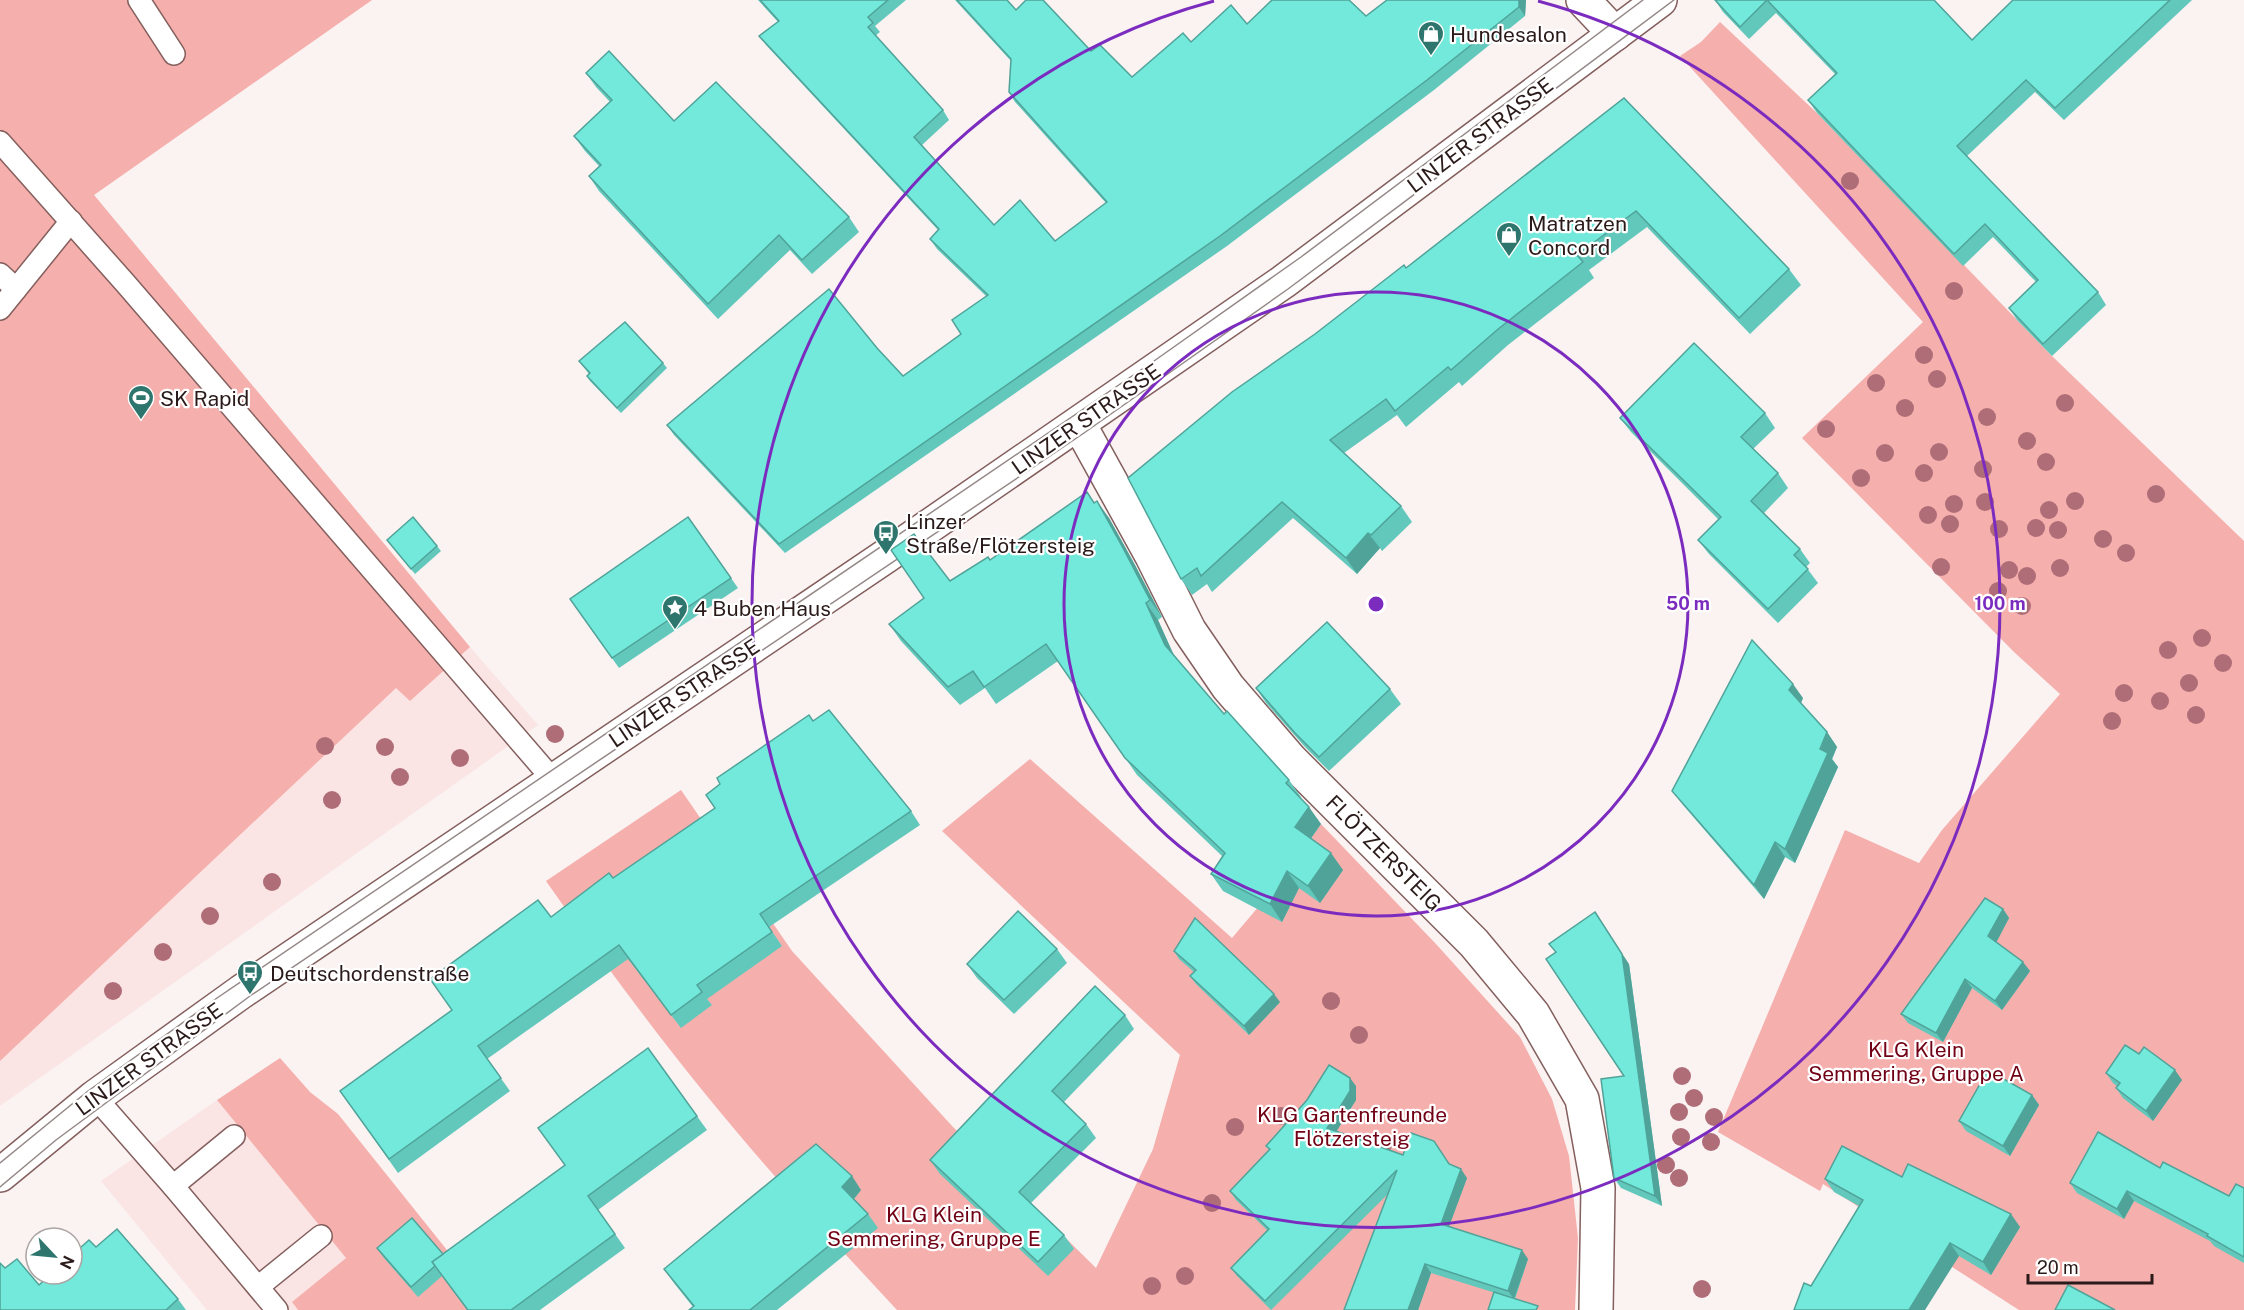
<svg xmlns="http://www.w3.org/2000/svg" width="2244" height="1310" viewBox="0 0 2244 1310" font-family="'Public Sans',sans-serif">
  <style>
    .built { fill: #fae5e4 }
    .green { fill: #f5afac }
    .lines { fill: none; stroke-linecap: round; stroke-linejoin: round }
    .lane-casing { stroke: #835f5d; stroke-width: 24 }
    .secondary-casing { stroke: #835f5d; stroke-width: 36 }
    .lane { stroke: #fff; stroke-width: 21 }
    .secondary { stroke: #fff; stroke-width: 33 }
    .tram { stroke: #958988; stroke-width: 1.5 }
    .tree { fill: #af6d78 }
    .wall { fill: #62c8bc }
    .shaded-wall { fill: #50a399 }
    .building { fill: #72e9db; stroke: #50a399; stroke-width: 1.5 }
    .ring { fill: none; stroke: #7b2cbf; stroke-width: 3 }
    .labels { text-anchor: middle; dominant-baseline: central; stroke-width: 4.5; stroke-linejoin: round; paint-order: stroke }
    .poi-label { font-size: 21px; fill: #2a1b1a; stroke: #fff; text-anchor: start }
    .street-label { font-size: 21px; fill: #2a1b1a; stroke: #fff }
    .park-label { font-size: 21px; fill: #710015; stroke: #fff }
    .centre { fill: #7b2cbf; stroke: #fff; stroke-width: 3 }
    .ring-label { font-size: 18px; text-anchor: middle; font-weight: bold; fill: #7b2cbf; stroke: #fff; stroke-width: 4.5; stroke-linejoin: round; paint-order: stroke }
  </style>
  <rect width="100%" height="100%" fill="#fbf2f2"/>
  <g class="built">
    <polygon points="0,0 372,0 94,195 470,647 538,725 0,1106"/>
    <polygon points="217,1100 346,1258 292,1302 298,1310 207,1310 101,1181"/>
  </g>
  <g class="green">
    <polygon points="0,0 372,0 94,195 470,647 410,701 396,688 0,1061"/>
    <polygon points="1720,22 1817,113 2052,356 2244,541 2244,1310 2019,1310 1823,1184 1820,1191 1718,1132 1845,830 1919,863 1942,830 2060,694 2014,652 1802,438 1923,322 1680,56 1701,42"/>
    <path d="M1030 759 1232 938 1281 880 1321 824 1436 944 1520 1037 1552 1099 1569 1156 1578 1238 1575 1310H897C832 1240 767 1170 707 1096 650 1026 597 954 546 881L681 790 792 951 953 1127 1096 1268 1153 1149 1180 1055 942 831Z"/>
    <polygon points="280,1058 310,1092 338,1114 495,1310 298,1310 292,1302 346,1258 217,1100"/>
  </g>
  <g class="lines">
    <defs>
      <g id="lane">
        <polyline points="139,0 174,54"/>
        <polyline points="0,142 126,284 554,781"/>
        <polyline points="0,274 16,289"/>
        <polyline points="0,309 71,221"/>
        <polyline points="95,1097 173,1186 277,1310"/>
        <polyline points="173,1186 234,1136"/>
        <polyline points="258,1287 321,1236"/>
      </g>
      <g id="secondary">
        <polyline points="1583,0 1615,34"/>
        <polyline points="1079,424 1152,556 1189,630 1228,687 1291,760 1474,943 1533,1014 1582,1099 1598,1188 1596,1310"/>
        <polyline points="0,1175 95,1097 241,992 886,556 1283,282 1660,0"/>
      </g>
    </defs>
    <use href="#lane" class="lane-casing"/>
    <use href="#secondary" class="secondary-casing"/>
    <use href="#lane" class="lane"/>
    <use href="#secondary" class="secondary"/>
    <g class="tram">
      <polyline points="0,1163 88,1091 217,998 1154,361 1301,257 1643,0"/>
      <polyline points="0,1187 56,1140 250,996 1084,433 1288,289 1674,0"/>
    </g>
  </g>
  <g class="tree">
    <circle cx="1850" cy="181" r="9"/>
    <circle cx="1954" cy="291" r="9"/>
    <circle cx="1924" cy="355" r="9"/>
    <circle cx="1937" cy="379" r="9"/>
    <circle cx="1876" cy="383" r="9"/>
    <circle cx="2065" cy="403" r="9"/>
    <circle cx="1905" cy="408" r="9"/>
    <circle cx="1987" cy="417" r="9"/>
    <circle cx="1826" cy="429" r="9"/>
    <circle cx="2027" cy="441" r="9"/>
    <circle cx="1939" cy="452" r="9"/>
    <circle cx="1885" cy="453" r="9"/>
    <circle cx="2046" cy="462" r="9"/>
    <circle cx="1983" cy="469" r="9"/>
    <circle cx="1924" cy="473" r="9"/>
    <circle cx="1861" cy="478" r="9"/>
    <circle cx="2156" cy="494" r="9"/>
    <circle cx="2075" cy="501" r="9"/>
    <circle cx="1985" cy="502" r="9"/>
    <circle cx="1954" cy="504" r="9"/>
    <circle cx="2049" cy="510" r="9"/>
    <circle cx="1928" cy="515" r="9"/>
    <circle cx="1950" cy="524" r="9"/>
    <circle cx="2036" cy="528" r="9"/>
    <circle cx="1999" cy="529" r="9"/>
    <circle cx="2058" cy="530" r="9"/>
    <circle cx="2103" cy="539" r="9"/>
    <circle cx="2126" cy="553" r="9"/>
    <circle cx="1941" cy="567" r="9"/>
    <circle cx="2060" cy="568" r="9"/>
    <circle cx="2009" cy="570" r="9"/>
    <circle cx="2027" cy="576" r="9"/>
    <circle cx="1998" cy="591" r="9"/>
    <circle cx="2022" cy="606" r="9"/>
    <circle cx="2202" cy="638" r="9"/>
    <circle cx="2168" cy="650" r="9"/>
    <circle cx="2223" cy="663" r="9"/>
    <circle cx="2189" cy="683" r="9"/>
    <circle cx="2124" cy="693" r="9"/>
    <circle cx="2160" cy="701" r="9"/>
    <circle cx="2196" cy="715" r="9"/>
    <circle cx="2112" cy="721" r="9"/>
    <circle cx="555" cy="734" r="9"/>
    <circle cx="325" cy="746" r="9"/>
    <circle cx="385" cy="747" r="9"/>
    <circle cx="460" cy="758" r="9"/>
    <circle cx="400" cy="777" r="9"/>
    <circle cx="332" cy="800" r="9"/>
    <circle cx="272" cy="882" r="9"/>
    <circle cx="210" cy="916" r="9"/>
    <circle cx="163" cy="952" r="9"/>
    <circle cx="113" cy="991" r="9"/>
    <circle cx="1331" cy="1001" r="9"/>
    <circle cx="1359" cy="1035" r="9"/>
    <circle cx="1682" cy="1076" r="9"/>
    <circle cx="1694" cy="1098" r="9"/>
    <circle cx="1679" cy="1112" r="9"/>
    <circle cx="1281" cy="1116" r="9"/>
    <circle cx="1714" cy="1117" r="9"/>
    <circle cx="1235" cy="1127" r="9"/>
    <circle cx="1681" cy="1137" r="9"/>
    <circle cx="1711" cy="1142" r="9"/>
    <circle cx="1383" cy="1145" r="9"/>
    <circle cx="1666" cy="1165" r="9"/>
    <circle cx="1679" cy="1178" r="9"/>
    <circle cx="1212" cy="1203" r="9"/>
    <circle cx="1185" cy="1276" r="9"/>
    <circle cx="1152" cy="1286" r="9"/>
    <circle cx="1702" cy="1289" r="9"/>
  </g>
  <g class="wall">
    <polygon points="758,0 906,0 875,26 880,32 875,36 943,110 949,120 922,145 994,225 1055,241 1106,203 1015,102 1009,92 1011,61 955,0 1007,0 1016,10 1091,51 1132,77 1191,42 1247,24 1366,16 1526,0 1525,16 1434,90 1227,246 785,553 674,435 667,425 877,348 903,376 961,334 986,296 937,249 930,239 938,230 766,45 759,36 778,22"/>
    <polygon points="1715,0 1934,0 1972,40 2013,0 2192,0 2064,120 2035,92 1967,156 2098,292 2106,305 2052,356 2017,320 2009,308 2036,282 1993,237 1963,266 1817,113 1808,100 1835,74 1776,13 1749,39 1723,12"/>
    <polygon points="586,73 849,217 859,232 812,274 790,250 718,319 599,191 589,176 599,166 585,151 574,136 610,102 596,87"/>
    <polygon points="1624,98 1789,269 1801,285 1750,334 1647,227 1589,270 1594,278 1508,345 1462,386 1459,382 1406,427 1397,415 1344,453 1401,506 1412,522 1382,551 1380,548 1357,574 1293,518 1212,592 1207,584 1192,595 1181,579 1315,334 1406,268"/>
    <polygon points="579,361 663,363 667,368 621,413 590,381 587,376 589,374"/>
    <polygon points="1765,413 1775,428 1753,449 1778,473 1788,488 1764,513 1800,549 1810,563 1806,567 1818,583 1778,623 1709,554 1698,540 1719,520 1631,432 1620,418"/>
    <polygon points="1095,503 1109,518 1135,565 1162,617 1158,620 1174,656 1224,714 1289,780 1301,797 1300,798 1321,824 1311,838 1343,870 1320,903 1299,888 1282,922 1223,891 1211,874 1222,856 1137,775 1058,661 996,704 985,688 960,705 901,641 889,624 950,581"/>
    <polygon points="688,517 738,588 619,668 570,599"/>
    <polygon points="387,540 437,546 441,551 415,574"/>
    <polygon points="1256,688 1390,689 1401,704 1329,771 1305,747 1266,703"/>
    <polygon points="1803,698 1801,703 1827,732 1837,747 1832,759 1838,767 1795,863 1785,857 1764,899 1683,805 1672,791"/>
    <polygon points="813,721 911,811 920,825 769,927 782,946 707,999 712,1005 681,1028 628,959 487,1059 510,1091 398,1173 340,1091 452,1010 551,917 613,878 715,808"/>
    <polygon points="2003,909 2009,918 1996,942 2030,971 2002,1010 1972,988 1943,1042 1908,1023 1901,1014"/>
    <polygon points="1057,949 1067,963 1014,1014 977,978 967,964"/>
    <polygon points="1174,951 1280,1002 1249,1035 1196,984 1190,976 1194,972 1179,959"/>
    <polygon points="1629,964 1662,1206 1621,1188 1614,1178 1624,1076"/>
    <polygon points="1125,1015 1134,1029 1064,1102 1086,1124 1096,1138 1031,1203 1064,1235 1074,1249 1048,1276 940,1174 930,1160"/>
    <polygon points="648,1048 707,1130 598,1210 625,1248 540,1310 467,1310 442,1276 418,1297 384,1258 377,1248 443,1254 564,1166"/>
    <polygon points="2139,1054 2182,1080 2153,1121 2128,1102 2123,1098 2116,1088 2117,1086 2113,1083 2106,1073"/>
    <polygon points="1356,1086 1356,1100 1336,1131 1403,1155 1434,1141 1449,1164 1467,1178 1449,1226 1528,1259 1515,1299 1431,1273 1418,1310 1388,1194 1271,1310 1237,1276 1231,1268 1267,1230 1236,1200 1230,1191 1269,1150 1266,1146"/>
    <polygon points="2032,1095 2039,1105 2010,1156 1966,1131 1959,1121"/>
    <polygon points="2160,1168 2229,1196 2244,1188 2244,1263 2214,1246 2210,1241 2134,1201 2124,1219 2077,1193 2070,1183"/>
    <polygon points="1902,1177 2020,1227 1991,1275 1959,1256 1811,1286 1859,1206 1834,1192 1825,1179"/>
    <polygon points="861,1190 854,1199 868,1214 878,1228 777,1310 689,1310 693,1307 674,1283 664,1269"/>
    <polygon points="96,1247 178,1299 186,1310 0,1310 5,1268 39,1285"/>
  </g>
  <g class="shaded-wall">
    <polygon points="1519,0 1526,0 1525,16 1519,7"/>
    <polygon points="1097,501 1109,518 1135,565 1162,617 1150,600"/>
    <polygon points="1368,533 1380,548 1357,574 1346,558"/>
    <polygon points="1146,603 1158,620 1177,662 1165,645"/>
    <polygon points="1793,684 1803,698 1800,705 1789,690"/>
    <polygon points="1827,732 1837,747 1832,759 1838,767 1795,863 1785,849"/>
    <polygon points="1309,807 1321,824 1307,844 1295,827"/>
    <polygon points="1775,842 1785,857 1764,899 1754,885"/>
    <polygon points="1331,853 1343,870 1320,903 1308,886"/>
    <polygon points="1287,871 1299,888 1282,922 1270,904"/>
    <polygon points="2003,909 2009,918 1995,945 1988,936"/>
    <polygon points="1595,912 1629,964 1662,1206 1655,1196"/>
    <polygon points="2023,962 2030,971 2002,1010 1995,1001"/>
    <polygon points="1965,979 1972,988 1943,1042 1936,1033"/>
    <polygon points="1274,994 1280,1002 1249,1035 1244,1026"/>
    <polygon points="2175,1070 2182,1080 2153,1121 2146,1111"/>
    <polygon points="1350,1078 1356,1086 1356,1100 1333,1137 1327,1128"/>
    <polygon points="2032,1095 2039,1105 2010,1156 2003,1146"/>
    <polygon points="1461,1169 1467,1178 1447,1232 1441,1224"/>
    <polygon points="852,1176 861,1190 852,1201 842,1187"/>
    <polygon points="2127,1191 2134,1201 2124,1219 2117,1209"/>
    <polygon points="2011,1214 2020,1227 1991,1275 1983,1262"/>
    <polygon points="1950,1243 1959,1256 1925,1310 1909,1310"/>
    <polygon points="1522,1250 1528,1259 1514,1299 1508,1291"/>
    <polygon points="1425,1264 1431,1273 1418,1310 1408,1310"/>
  </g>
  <g class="building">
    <polygon points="760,0 888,0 868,17 873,23 868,27 943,110 914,137 994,225 1020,200 1055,241 1107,202 1009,92 1011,59 957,0 1007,0 1016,10 1026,0 1043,0 1091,51 1100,45 1132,77 1183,33 1191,42 1231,5 1247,24 1272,0 1349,0 1366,16 1387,0 1519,0 1519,7 1427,80 1220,236 779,544 667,425 829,289 877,348 903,376 961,334 952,320 988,295 930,239 939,229 759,36 779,21"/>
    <polygon points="1715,0 1934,0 1972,40 2013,0 2170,0 2055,108 2026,80 1957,146 2098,292 2043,344 2009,308 2038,280 1985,224 1954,254 1808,100 1837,73 1767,0 1740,27"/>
    <polygon points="609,51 674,121 716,82 849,217 802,260 779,235 708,304 589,176 601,165 574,136 612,100 586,73"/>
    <polygon points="1624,98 1789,269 1739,318 1636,211 1577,255 1583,262 1497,330 1451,370 1448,367 1395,411 1386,399 1330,440 1401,506 1371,535 1368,533 1346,558 1282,502 1201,576 1197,568 1181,579 1128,478 1232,392 1315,334 1404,265 1406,268"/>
    <polygon points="625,322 663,363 617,408 587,376 590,373 579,361"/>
    <polygon points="1694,343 1765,413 1741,437 1778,473 1751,501 1800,549 1794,555 1808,569 1768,609 1698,540 1721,517 1620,418"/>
    <polygon points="1087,492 1094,503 1097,501 1123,548 1150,600 1146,603 1165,645 1224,714 1227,711 1289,780 1286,783 1309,807 1295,827 1331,853 1308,886 1287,871 1270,904 1211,874 1225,853 1125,758 1046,644 984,687 973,671 948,687 889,624 924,598 891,550 914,534 950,581 988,557 990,560"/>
    <polygon points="413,517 437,546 411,569 387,540"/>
    <polygon points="688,517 731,578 612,658 570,599"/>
    <polygon points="1327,622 1390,689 1319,757 1295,733 1256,688"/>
    <polygon points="1752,640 1793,684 1789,690 1827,732 1820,749 1828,753 1785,849 1775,842 1754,885 1672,791"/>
    <polygon points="829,710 911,811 760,914 772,932 697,985 702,992 671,1015 619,945 478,1046 501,1078 389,1159 340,1091 452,1010 430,979 538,900 551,917 609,873 613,878 715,808 706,795 720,784 717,778 809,715 813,721"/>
    <polygon points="1985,898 2003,909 1988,936 2023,962 1995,1001 1965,979 1936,1033 1901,1014"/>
    <polygon points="1018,911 1057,949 1004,1000 967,964"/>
    <polygon points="1595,912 1622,954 1655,1196 1614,1178 1601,1079 1624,1076 1546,959 1556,952 1549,944"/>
    <polygon points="1195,918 1274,994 1244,1026 1190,976 1196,970 1174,951"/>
    <polygon points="1095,986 1125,1015 1052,1091 1086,1124 1019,1192 1064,1235 1038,1262 930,1160"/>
    <polygon points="2125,1045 2139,1054 2144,1047 2175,1070 2146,1111 2121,1092 2116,1088 2120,1083 2106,1073"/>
    <polygon points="648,1048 697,1116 588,1196 615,1234 511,1310 468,1310 432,1262 565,1165 538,1128"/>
    <polygon points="1329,1065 1350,1078 1350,1091 1327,1128 1403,1155 1411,1133 1434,1141 1449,1164 1461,1169 1441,1224 1522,1250 1508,1291 1425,1264 1408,1310 1344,1310 1397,1170 1265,1301 1231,1268 1269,1229 1230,1191 1270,1149 1266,1146 1307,1100"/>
    <polygon points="1988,1070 2032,1095 2003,1146 1959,1121"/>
    <polygon points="2098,1132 2160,1168 2163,1162 2229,1196 2236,1184 2244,1188 2244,1257 2207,1236 2208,1234 2127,1191 2117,1209 2070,1183"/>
    <polygon points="816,1144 852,1176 842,1187 868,1214 750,1310 689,1310 694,1306 664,1269"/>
    <polygon points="1842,1146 1902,1177 1908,1164 2011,1214 1983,1262 1950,1243 1909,1310 1794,1310 1804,1283 1811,1286 1863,1200 1825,1179"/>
    <polygon points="412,1218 443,1254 432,1262 435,1266 411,1287 377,1248"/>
    <polygon points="117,1229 178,1299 166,1310 0,1310 0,1263 5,1268 17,1259 39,1285 51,1274 72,1274 72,1255 89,1240 96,1247"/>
    <polygon points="2068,1285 2115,1310 2055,1310"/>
    <polygon points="1494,1292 1538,1306 1536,1310 1488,1310"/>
  </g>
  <g class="ring">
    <circle cx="1376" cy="604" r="312"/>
    <path d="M1538 1A624 624 0 1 1 1214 1"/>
  </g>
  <defs>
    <symbol id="shop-pin" viewBox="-11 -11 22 30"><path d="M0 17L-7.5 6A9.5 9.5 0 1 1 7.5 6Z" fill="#2d756d" stroke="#fff"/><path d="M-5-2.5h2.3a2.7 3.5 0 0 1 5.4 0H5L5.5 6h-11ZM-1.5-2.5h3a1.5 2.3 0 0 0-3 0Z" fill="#fff"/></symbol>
    <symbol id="stadium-pin" viewBox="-11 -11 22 30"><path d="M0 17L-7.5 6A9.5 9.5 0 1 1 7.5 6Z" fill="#2d756d" stroke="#fff"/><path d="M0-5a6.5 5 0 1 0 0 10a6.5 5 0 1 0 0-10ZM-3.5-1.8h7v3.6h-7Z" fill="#fff"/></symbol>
    <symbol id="bus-pin" viewBox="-11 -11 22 30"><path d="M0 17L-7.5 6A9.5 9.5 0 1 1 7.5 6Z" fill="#2d756d" stroke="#fff"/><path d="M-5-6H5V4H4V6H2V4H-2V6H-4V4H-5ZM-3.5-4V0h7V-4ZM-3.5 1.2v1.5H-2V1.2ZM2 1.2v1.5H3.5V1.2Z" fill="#fff"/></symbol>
    <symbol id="sight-pin" viewBox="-11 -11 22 30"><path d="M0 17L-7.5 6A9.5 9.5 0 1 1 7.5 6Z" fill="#2d756d" stroke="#fff"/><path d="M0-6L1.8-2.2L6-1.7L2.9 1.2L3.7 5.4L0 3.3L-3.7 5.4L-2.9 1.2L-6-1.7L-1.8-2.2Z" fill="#fff"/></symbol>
  </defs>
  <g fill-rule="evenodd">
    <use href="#shop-pin" x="1416" y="19" width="30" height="40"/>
    <use href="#shop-pin" x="1494" y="220" width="30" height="40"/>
    <use href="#stadium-pin" x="126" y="383" width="30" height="40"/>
    <use href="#bus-pin" x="871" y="518" width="30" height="40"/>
    <use href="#sight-pin" x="660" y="593" width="30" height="40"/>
    <use href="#bus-pin" x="235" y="958" width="30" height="40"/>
  </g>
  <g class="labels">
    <g class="poi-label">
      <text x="1450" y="34">Hundesalon</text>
      <text x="1528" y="223">Matratzen<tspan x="1528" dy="24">Concord</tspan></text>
      <text x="160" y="398">SK Rapid</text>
      <text x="906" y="521">Linzer<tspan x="906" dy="24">Straße/Flötzersteig</tspan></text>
      <text x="694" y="608">4 Buben Haus</text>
      <text x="270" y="973">Deutschordenstraße</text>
    </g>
    <g class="street-label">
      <text transform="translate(1480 135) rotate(-37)">LINZER STRASSE</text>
      <text transform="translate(1086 419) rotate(-35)">LINZER STRASSE</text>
      <text transform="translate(684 693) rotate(-34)">LINZER STRASSE</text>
      <text transform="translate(1384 853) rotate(45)">FLÖTZERSTEIG</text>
      <text transform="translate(149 1059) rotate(-36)">LINZER STRASSE</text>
    </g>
    <g class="park-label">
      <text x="1916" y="1049">KLG Klein<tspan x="1916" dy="24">Semmering, Gruppe A</tspan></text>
      <text x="1352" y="1114">KLG Gartenfreunde<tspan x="1352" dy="24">Flötzersteig</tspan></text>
      <text x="934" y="1214">KLG Klein<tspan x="934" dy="24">Semmering, Gruppe E</tspan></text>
    </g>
  </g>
  <circle cx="1376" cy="604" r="9" class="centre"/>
  <g class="ring-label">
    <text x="1688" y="610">50 m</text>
    <text x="2000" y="610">100 m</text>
  </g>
  <g transform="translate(54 1256) rotate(116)"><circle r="28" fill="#ffffff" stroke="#aaa4a3" stroke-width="1.5"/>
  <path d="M0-4.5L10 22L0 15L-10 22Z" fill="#2d756d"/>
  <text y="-9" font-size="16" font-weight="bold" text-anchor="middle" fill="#2a1b1a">N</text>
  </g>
  <path d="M2028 1274v9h124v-9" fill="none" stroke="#2a1b1a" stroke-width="3"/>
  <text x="2037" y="1274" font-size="18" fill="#2a1b1a" stroke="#ffffff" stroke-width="4.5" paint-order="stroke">20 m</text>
</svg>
